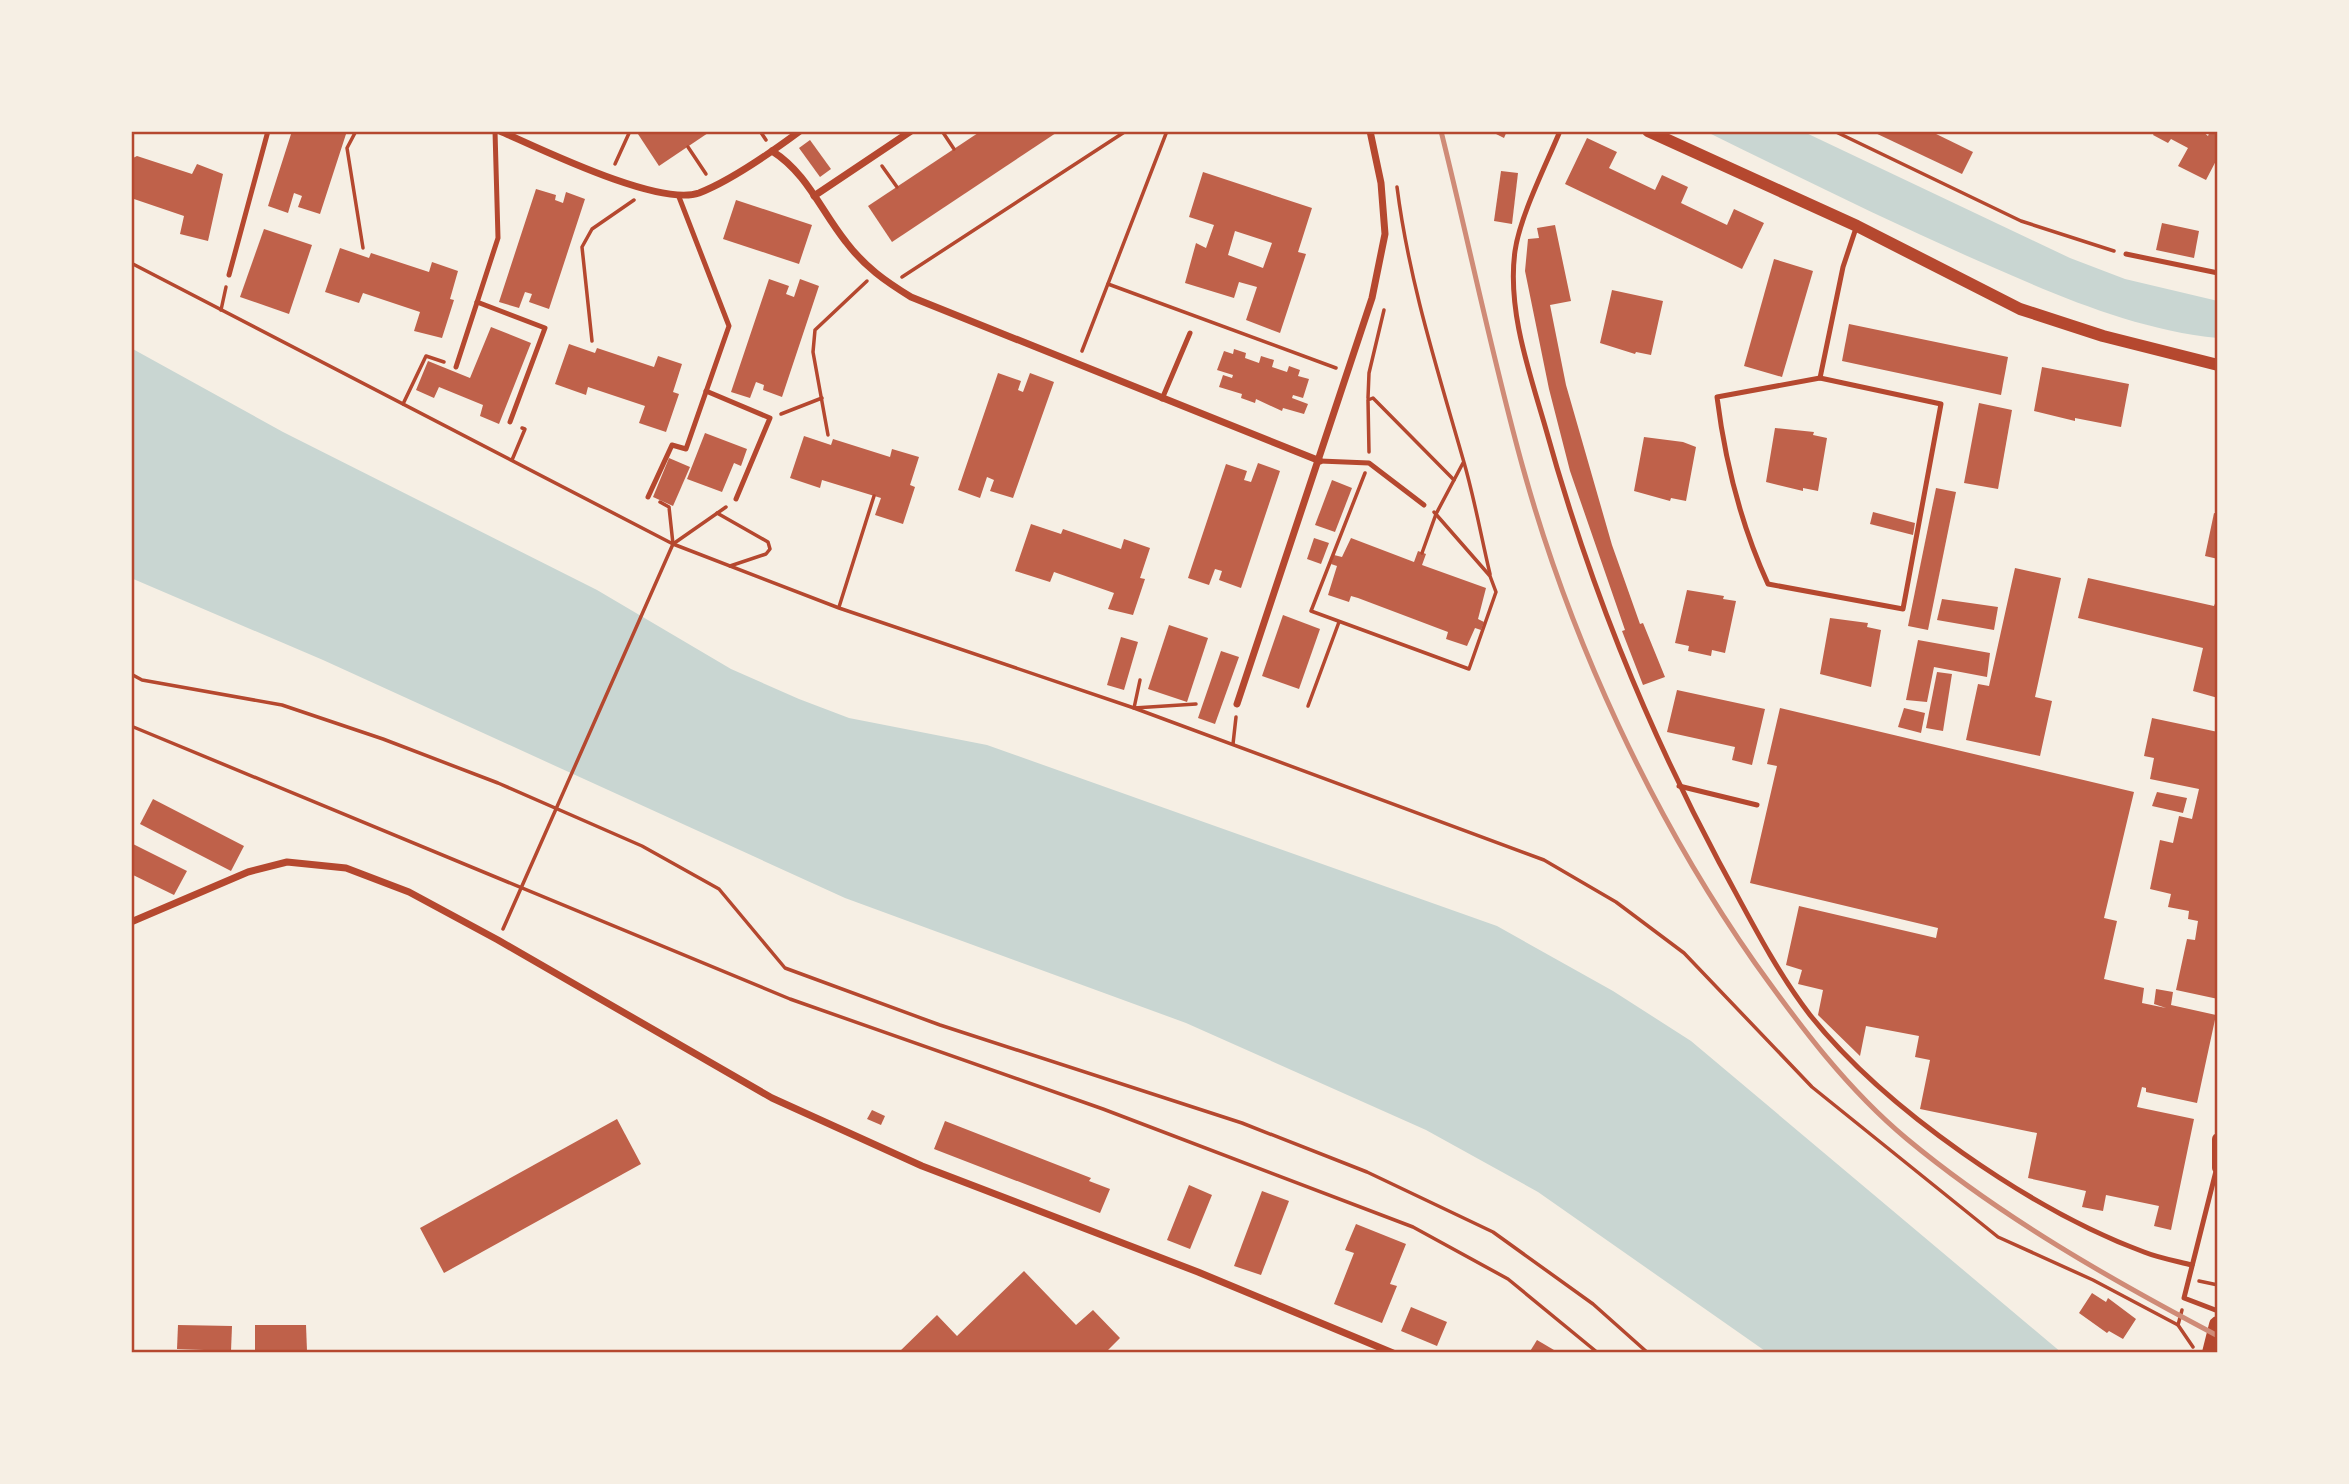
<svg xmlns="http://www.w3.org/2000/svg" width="2349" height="1484" viewBox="0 0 2349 1484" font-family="Quicksand,sans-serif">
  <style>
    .water { fill: #c9d6d2 }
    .building { fill: #bf614a; fill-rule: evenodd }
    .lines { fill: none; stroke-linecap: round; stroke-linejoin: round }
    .path { stroke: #b5482f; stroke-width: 3.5 }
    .service { stroke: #b5482f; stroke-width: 5 }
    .minor { stroke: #b5482f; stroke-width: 7 }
    .tertiary { stroke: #b5482f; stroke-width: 12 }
    .primary { stroke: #b5482f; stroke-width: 18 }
    .rail { stroke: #cf8b77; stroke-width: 5 }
    .neatline { fill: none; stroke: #b5482f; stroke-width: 2.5 }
  </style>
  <rect width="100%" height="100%" fill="#f6efe4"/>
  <g class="water">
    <path d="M1705 131H1802L2070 258 2125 279 2218 301V338C2138 330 2063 298 1990 266 1893 224 1799 177 1705 131Z"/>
    <polygon points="131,348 283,432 597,590 731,669 799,699 849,718 987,745 1497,926 1613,991 1691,1041 2062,1353 1768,1353 1538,1192 1426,1130 1186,1023 845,898 323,660 131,578"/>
  </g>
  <g class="building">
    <polygon points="292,131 347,131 320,214 298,207 302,196 294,193 288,213 268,206"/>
    <polygon points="636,131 711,131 659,166"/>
    <polygon points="981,131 1059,131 892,242 868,206"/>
    <polygon points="1490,131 1507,131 1504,138"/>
    <polygon points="1871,131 1930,131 1973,152 1962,174"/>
    <polygon points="2155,131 2202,131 2208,136 2210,131 2218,131 2218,157 2206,180 2178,166 2188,148 2171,139 2168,143 2153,135"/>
    <polygon points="1587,138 1617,152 1609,168 1655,190 1662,175 1688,187 1681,203 1727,225 1734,209 1764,223 1742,269 1565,184"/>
    <polygon points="810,140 831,169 820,177 799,148"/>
    <polygon points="137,156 192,174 197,164 223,174 208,241 180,234 184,216 131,198 131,159"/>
    <polygon points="1501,171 1518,173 1512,224 1494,221"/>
    <path d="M1203 172 1312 208 1298 252 1306 254 1280 333 1246 320 1257 287 1239 282 1234 298 1185 283 1196 243 1206 248 1214 225 1189 217ZM1235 231 1272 243 1263 268 1228 255Z"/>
    <polygon points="536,189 556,195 555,200 563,203 566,192 585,199 549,309 529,302 532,294 525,292 519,308 499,302"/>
    <polygon points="736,200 812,225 799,264 723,239"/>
    <polygon points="2162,223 2199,231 2194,258 2156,250"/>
    <polygon points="1555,225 1571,301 1550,305 1566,385 1612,545 1640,624 1643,623 1665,677 1643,685 1622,631 1625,630 1570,471 1549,389 1525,271 1528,239 1539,238 1537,228"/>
    <polygon points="264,229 312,245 289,314 240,297"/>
    <polygon points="340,248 369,258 371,253 429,272 432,262 458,271 450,299 454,300 442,338 414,331 420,312 363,293 359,303 325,292"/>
    <polygon points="1774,259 1813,271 1782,377 1744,366"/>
    <polygon points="769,279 789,286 786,294 794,297 800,279 819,286 782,397 763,390 764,385 756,382 750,398 731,392"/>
    <polygon points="1612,290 1663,301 1651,355 1636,352 1635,354 1600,343"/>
    <polygon points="1849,324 2008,357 2001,395 1842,361"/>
    <polygon points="491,327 531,343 499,424 480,416 483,405 439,387 434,398 416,390 428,361 470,378"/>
    <polygon points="569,344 595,353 597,348 654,367 658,356 682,364 673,392 679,394 666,432 639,423 645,406 588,387 586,395 555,384"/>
    <polygon points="1234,349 1246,353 1245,358 1259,363 1261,356 1274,360 1272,367 1287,372 1289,366 1300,370 1298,376 1309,379 1303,398 1293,395 1292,398 1308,404 1304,414 1283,408 1282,411 1256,399 1255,403 1241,398 1242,394 1219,387 1223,375 1232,378 1233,375 1217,370 1224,351 1233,354"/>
    <polygon points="2042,367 2129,384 2121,427 2075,418 2075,421 2034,411"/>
    <polygon points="998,373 1021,381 1018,390 1023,392 1030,373 1054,382 1013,498 990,491 994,480 987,477 980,498 958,490"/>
    <polygon points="1979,403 2012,410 1998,489 1964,483"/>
    <polygon points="1775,428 1814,432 1813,435 1827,438 1818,491 1803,488 1803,491 1766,482"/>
    <polygon points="705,433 747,449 741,466 734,463 722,492 687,479"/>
    <polygon points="804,436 831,445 833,439 890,457 892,449 919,457 910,485 915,487 903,524 875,515 881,498 822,480 820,488 790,478"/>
    <polygon points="1644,437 1683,442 1696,447 1686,501 1671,498 1670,501 1634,491"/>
    <polygon points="669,458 690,467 673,506 653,497"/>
    <polygon points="1258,463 1280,471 1241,588 1219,580 1222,571 1215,569 1209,585 1188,578 1226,464 1247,471 1244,480 1251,482"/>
    <polygon points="1332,480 1352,488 1335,532 1315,525"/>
    <polygon points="1936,488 1956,492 1928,630 1908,626"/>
    <polygon points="1873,512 1915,523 1913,535 1870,524"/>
    <polygon points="2214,513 2218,514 2218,559 2205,556"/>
    <polygon points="1031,524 1061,534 1063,529 1121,549 1124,539 1150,548 1140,578 1145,579 1133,615 1108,609 1114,593 1054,572 1050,582 1015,571"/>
    <polygon points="1314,538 1329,543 1321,564 1307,559"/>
    <polygon points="1351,538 1414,562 1418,551 1426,554 1422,565 1486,588 1478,619 1484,622 1481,630 1475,628 1467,646 1446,639 1448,632 1358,598 1351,596 1349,602 1328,595 1337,566 1331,564 1334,555 1342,557"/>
    <polygon points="2015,568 2061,578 2035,697 2052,701 2040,756 1966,740 1978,684 1989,686"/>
    <polygon points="2088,578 2214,606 2218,596 2218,698 2193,691 2203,648 2078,618"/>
    <polygon points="1687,590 1724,596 1723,599 1736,601 1725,653 1712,650 1711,656 1688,651 1689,646 1675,643"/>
    <polygon points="1942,599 1998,607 1994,630 1937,620"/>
    <polygon points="1283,615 1320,629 1299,689 1262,676"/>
    <polygon points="1830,618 1868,623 1867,627 1881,630 1871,687 1820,674"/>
    <polygon points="1169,625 1208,638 1187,702 1148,689"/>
    <polygon points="1121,637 1138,642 1124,690 1107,685"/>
    <polygon points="1918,640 1990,653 1987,677 1934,667 1927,702 1906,700"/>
    <polygon points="1221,651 1239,657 1215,724 1198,718"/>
    <polygon points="1937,672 1952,674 1943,731 1926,728"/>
    <polygon points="1677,690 1765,709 1752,765 1732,760 1735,747 1667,732"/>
    <polygon points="1780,708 2134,792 2104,918 2117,921 2104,979 2144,988 2142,1003 2166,1008 2154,1004 2156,989 2173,992 2171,1005 2216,1015 2197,1103 2146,1092 2146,1088 2142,1087 2137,1107 2194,1119 2171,1230 2154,1226 2159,1206 2106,1195 2103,1211 2082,1207 2086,1191 2028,1178 2037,1133 1920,1109 1930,1060 1915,1057 1919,1036 1866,1026 1860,1056 1818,1015 1823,990 1798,984 1802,970 1786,965 1799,906 1936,938 1938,928 1750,883 1777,766 1767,764"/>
    <polygon points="1904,708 1925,713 1921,733 1898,727"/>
    <polygon points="2152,718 2218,732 2218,999 2176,990 2187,939 2195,940 2198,921 2188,919 2189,911 2168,907 2171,894 2150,889 2160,840 2173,843 2179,816 2192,819 2199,789 2150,779 2154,758 2144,756"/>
    <polygon points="2157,792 2187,798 2183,813 2152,806"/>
    <polygon points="153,799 244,846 231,871 140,824"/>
    <polygon points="131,843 187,871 174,895 131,874"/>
    <polygon points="872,1110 885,1116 881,1125 867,1119"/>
    <polygon points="617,1119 641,1164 444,1273 420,1228"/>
    <polygon points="945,1121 1091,1178 1089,1181 1110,1189 1100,1213 934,1149"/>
    <polygon points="1189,1185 1212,1195 1190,1249 1167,1240"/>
    <polygon points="1262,1191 1289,1201 1261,1275 1234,1266"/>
    <polygon points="1356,1224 1406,1244 1390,1284 1397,1286 1382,1323 1334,1304 1354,1253 1345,1250"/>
    <polygon points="1024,1271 1076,1325 1093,1310 1120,1338 1105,1353 898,1353 937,1315 957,1336"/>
    <polygon points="2092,1293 2106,1302 2108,1298 2136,1319 2123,1339 2109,1331 2107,1333 2079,1313"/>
    <polygon points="1411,1307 1447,1322 1437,1346 1401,1331"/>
    <polygon points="178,1325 232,1326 231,1351 177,1349"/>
    <polygon points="255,1325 306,1325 307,1351 255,1350"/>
    <polygon points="1537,1340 1554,1350 1552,1353 1529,1353"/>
  </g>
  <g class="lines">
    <g class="path">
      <polyline points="356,131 347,148 363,248"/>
      <polyline points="760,131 766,140"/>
      <polyline points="942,131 954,149"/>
      <polyline points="1834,131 2021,221 2114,251"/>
      <polyline points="688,147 706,174"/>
      <polyline points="615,164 630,131"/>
      <polyline points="882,166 897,187"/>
      <path d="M1397 187C1409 281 1437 368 1463 459 1474 496 1481 536 1490 574"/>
      <polyline points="131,263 673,544 839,608 1134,708 1544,860 1616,902 1684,953 1812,1087 1998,1237 2093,1280 2178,1325 2193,1347"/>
      <polyline points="902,277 1126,131"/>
      <polyline points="1108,284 1336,368"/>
      <polyline points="221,310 226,287"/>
      <polyline points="592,341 582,247 592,229 634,200"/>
      <polyline points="1082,351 1167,131"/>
      <polyline points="1368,398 1369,373 1384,310"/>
      <polyline points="403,404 426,356 444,362"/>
      <polyline points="781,414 822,398"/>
      <polyline points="828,435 813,352 815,330 867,281"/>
      <polyline points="1369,452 1368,400 1373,398 1454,480"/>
      <polyline points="512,460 525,429 522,428"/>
      <polyline points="1365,473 1311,611 1469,669 1496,592 1490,576 1434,512"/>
      <polyline points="717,513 768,542 770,549 766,554 730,566"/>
      <polyline points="673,544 726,507"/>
      <polyline points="1422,553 1436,514 1463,463"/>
      <polyline points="839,607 874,496"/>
      <polyline points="131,674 142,680 282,705 383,739 498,783 642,846 719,889 785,968 940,1025 1242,1123 1367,1172 1493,1232 1593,1304 1648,1353"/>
      <polyline points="1140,680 1134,708 1196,704"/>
      <polyline points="1308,706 1339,622"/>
      <polyline points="131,726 790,999 1103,1109 1413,1227 1508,1279 1598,1353"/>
      <polyline points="1233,744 1236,717"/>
      <polyline points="503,929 673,544 669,507 660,502"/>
      <polyline points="2199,1281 2218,1285"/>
      <polyline points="2178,1325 2182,1310"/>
    </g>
    <g class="service">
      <path d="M1560 131C1546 165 1520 216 1515 251 1507 309 1529 371 1545 426 1588 581 1643 719 1719 862 1747 913 1774 968 1810 1015 1885 1109 2031 1210 2144 1252 2159 1258 2176 1261 2192 1265"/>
      <polyline points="2126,254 2218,273"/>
      <polyline points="229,275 268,131"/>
      <polyline points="477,302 545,328 510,422"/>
      <polyline points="456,367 498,238 495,131"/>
      <path d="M1820 378 1941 404 1903 609 1768 584C1741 525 1725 461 1717 397Z"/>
      <polyline points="1820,378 1843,267 1856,228"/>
      <polyline points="706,391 770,418 736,499"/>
      <polyline points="1162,399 1190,333"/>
      <polyline points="1320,461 1369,463 1424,505"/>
      <polyline points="648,497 672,445 686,449 729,326 679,197"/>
      <polyline points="1679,786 1757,805"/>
      <polyline points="2217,1167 2184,1298 2218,1311"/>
    </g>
    <g class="minor">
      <path d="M500 131C541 149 659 207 699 193 730 181 773 151 800 131"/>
      <path d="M772 151C807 173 821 211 846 242 865 267 885 281 911 297L1320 461"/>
      <polyline points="814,196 911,131"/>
      <polyline points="1237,704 1372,298 1385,234 1381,183 1370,131"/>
      <polyline points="131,922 248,872 287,862 346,868 409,892 498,940 772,1098 922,1166 1198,1272 1393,1353"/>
    </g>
    <g class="tertiary">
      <polyline points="1648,131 1857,226 2020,309 2103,336 2218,365"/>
      <polyline points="2218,1139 2218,1168"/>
    </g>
    <polyline class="primary" points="2211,1353 2218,1325"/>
    <path class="rail" d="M1441 131C1469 243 1492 357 1523 468 1571 641 1652 816 1755 963 1800 1026 1847 1089 1907 1139 2001 1217 2110 1279 2218 1336"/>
  </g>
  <rect width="2349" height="1484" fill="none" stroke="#f6efe4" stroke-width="266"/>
  <rect x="133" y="133" width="2083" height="1218" class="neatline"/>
</svg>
